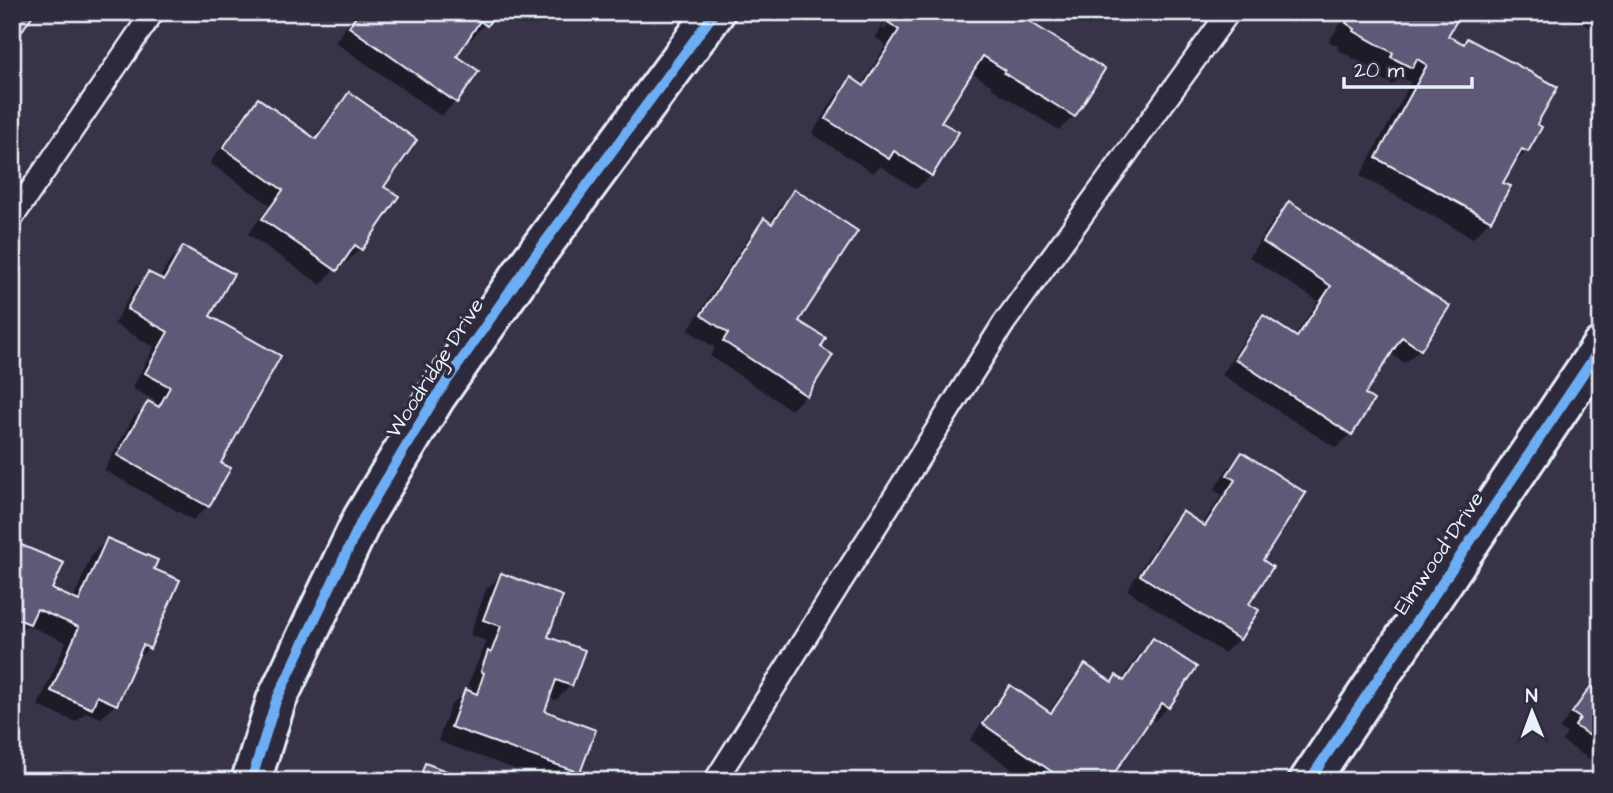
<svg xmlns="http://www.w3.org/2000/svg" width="1613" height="793" viewBox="0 0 1613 793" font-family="'Architects Daughter',sans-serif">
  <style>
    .shadow { fill: #0007 }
    .building { fill: #5e5977; stroke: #e8f1f8; stroke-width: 2 }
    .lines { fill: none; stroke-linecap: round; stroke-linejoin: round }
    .service-casing { stroke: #e8f1f8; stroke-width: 26 }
    .minor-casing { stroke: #e8f1f8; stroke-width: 44 }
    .tertiary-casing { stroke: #e8f1f8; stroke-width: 44 }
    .service { stroke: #2f2a3d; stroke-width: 21 }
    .minor { stroke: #2f2a3d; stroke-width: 38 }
    .tertiary { stroke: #2f2a3d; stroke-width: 38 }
    .cycleway-casing { stroke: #2f2a3d; stroke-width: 15 }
    .cycleway { stroke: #6dadf4; stroke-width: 10 }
    .labels { text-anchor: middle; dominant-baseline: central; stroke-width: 7; stroke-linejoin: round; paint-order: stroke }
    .street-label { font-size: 21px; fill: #e8f1f8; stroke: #2f2a3d }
  </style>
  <rect width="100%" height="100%" fill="#383349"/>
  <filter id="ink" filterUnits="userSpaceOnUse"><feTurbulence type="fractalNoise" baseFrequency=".0143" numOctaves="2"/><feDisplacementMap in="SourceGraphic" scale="14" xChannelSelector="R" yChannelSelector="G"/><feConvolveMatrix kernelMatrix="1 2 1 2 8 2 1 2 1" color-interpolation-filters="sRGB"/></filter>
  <g filter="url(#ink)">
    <g class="shadow">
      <polygon points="356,12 494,12 471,40 467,37 454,56 455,102 441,116 335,42"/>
      <polygon points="890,12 882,29 885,30 896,12 1010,12 1074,116 1059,130 991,88 992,86 971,72 939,123 931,175 916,189 880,166 873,173 812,134 837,94 852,80 861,86 886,45 875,37"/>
      <polygon points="1352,12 1440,12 1446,36 1462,45 1467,40 1535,124 1527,151 1509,169 1501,183 1490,220 1473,238 1360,176 1411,83 1401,77 1393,85 1374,75 1376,71 1337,49 1339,47 1329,41 1339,25"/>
      <polygon points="1561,12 1601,12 1601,22 1593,29"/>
      <polygon points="349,94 382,187 360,248 346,263 342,260 321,285 248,234 270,205 210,163 244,115 258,101 313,139 335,109"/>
      <polygon points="794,192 797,321 806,395 791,410 710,356 715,348 688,330 750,235 764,221 769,224 780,206"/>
      <polygon points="1289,204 1420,349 1405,363 1390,353 1363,395 1350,434 1336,448 1222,375 1249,332 1264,317 1294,337 1318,301 1249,257 1275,218"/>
      <polygon points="183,248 207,316 219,463 208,506 193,520 104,470 133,418 148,403 154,407 157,402 132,388 154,347 114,324 134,288 148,274 159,280 169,262"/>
      <polygon points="1242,454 1260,561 1239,639 1224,653 1127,590 1167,528 1182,513 1201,526 1222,495 1214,490 1227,469"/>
      <polygon points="107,540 152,570 148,648 134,662 116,704 101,718 86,712 76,722 38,706 66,642 27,625 12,637 12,543 50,590 73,600 92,554"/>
      <polygon points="501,575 546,638 571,685 556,700 548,697 543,712 594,731 579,773 570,781 547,781 438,741 450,706 465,691 469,693 471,687 467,686 487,641 470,635 486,589"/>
      <polygon points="1153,640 1168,707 1154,721 1149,718 1107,781 1030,781 970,740 996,702 1011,687 1048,713 1071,680 1085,666 1110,683 1116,677 1121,681 1139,654"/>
      <polygon points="1601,674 1601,767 1562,741 1567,733 1559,729"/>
      <polygon points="426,765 468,781 411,781"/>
      <polygon points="921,776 927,781 916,781"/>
    </g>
    <g class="building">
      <polygon points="12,12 35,12 12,45"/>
      <polygon points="359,12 496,12 487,26 480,21 457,56 479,71 457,103 349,27"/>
      <polygon points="894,12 1014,12 1105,69 1075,117 1004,73 1005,70 983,56 941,122 959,132 932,176 894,151 889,159 826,119 851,77 864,86 899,30 888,22"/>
      <polygon points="1352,12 1444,12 1457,20 1448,36 1464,44 1467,38 1558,87 1537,124 1542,127 1528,152 1522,149 1503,183 1511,186 1491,221 1376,158 1427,65 1417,59 1412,68 1391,57 1393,53 1354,31 1355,29 1346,23"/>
      <polygon points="349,92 417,140 384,187 399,196 362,250 355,245 337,271 262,219 283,190 223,148 258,98 316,139"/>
      <polygon points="794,189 858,231 799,321 826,338 821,347 833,355 807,396 723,341 728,333 701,315 764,218 772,224"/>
      <polygon points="1289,201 1450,306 1421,350 1402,337 1365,394 1374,400 1352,435 1235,359 1263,315 1297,337 1331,286 1263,242"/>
      <polygon points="183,246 234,274 210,316 281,356 221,463 231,468 209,507 117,455 148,401 159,407 170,387 145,373 168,332 127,309 148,272 164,280"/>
      <polygon points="1242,452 1306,493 1263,560 1273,567 1249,604 1259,610 1240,640 1140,575 1182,511 1205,526 1235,480 1227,475"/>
      <polygon points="107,538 158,560 154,569 180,580 150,649 143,645 117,705 97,696 92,709 51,691 79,627 37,609 30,624 12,617 12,541 64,563 52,589 79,601"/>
      <polygon points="501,573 563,596 548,637 585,650 572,686 556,680 545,711 596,730 580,773 451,727 465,689 477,694 484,673 481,671 488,651 491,653 501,626 483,620"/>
      <polygon points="1153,638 1197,667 1169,708 1162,703 1109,781 1059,781 1061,778 983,724 1010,685 1051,713 1085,664 1112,682 1116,675 1124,681"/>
      <polygon points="1601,679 1601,743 1575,726 1580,718 1572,713 1591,686 1594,688"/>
      <polygon points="425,763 473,781 419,781"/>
    </g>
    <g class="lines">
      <defs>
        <g id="service">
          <polyline points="12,218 153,12"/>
          <polyline points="715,781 1004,323 1229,12"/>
        </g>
        <polyline id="minor" points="251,781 276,701 363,518 435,398 525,269 715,12"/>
        <polyline id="tertiary" points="1309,781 1601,347"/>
      </defs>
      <use href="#service" class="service-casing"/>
      <use href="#minor" class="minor-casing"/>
      <use href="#tertiary" class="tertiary-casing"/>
      <use href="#service" class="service"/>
      <use href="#minor" class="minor"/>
      <use href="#tertiary" class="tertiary"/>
      <defs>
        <g id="cycleway">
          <polyline points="251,781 276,701 363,518 435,398 525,269 715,12"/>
          <polyline points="1309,781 1601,347"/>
        </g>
      </defs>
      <use href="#cycleway" class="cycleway-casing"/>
      <use href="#cycleway" class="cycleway"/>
    </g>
  </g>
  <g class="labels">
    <g class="street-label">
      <text transform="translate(435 368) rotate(-57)">Woodridge Drive</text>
      <text transform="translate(1439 553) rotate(-56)">Elmwood Drive</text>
    </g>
  </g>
  <rect width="1613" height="793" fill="none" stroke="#2f2a3d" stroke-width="42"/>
  <rect x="21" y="21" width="1571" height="751" fill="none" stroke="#e8f1f8" stroke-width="2.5" filter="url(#ink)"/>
  <g transform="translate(1532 712) rotate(359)" stroke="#2f2a3d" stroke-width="5" paint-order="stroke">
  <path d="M0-5L12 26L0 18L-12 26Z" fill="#e8f1f8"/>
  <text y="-10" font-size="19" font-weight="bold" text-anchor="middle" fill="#e8f1f8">N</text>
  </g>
  <path d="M1344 77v10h128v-10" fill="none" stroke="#e8f1f8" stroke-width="3.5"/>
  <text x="1354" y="77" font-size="21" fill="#e8f1f8" stroke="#2f2a3d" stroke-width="5" paint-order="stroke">20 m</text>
</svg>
